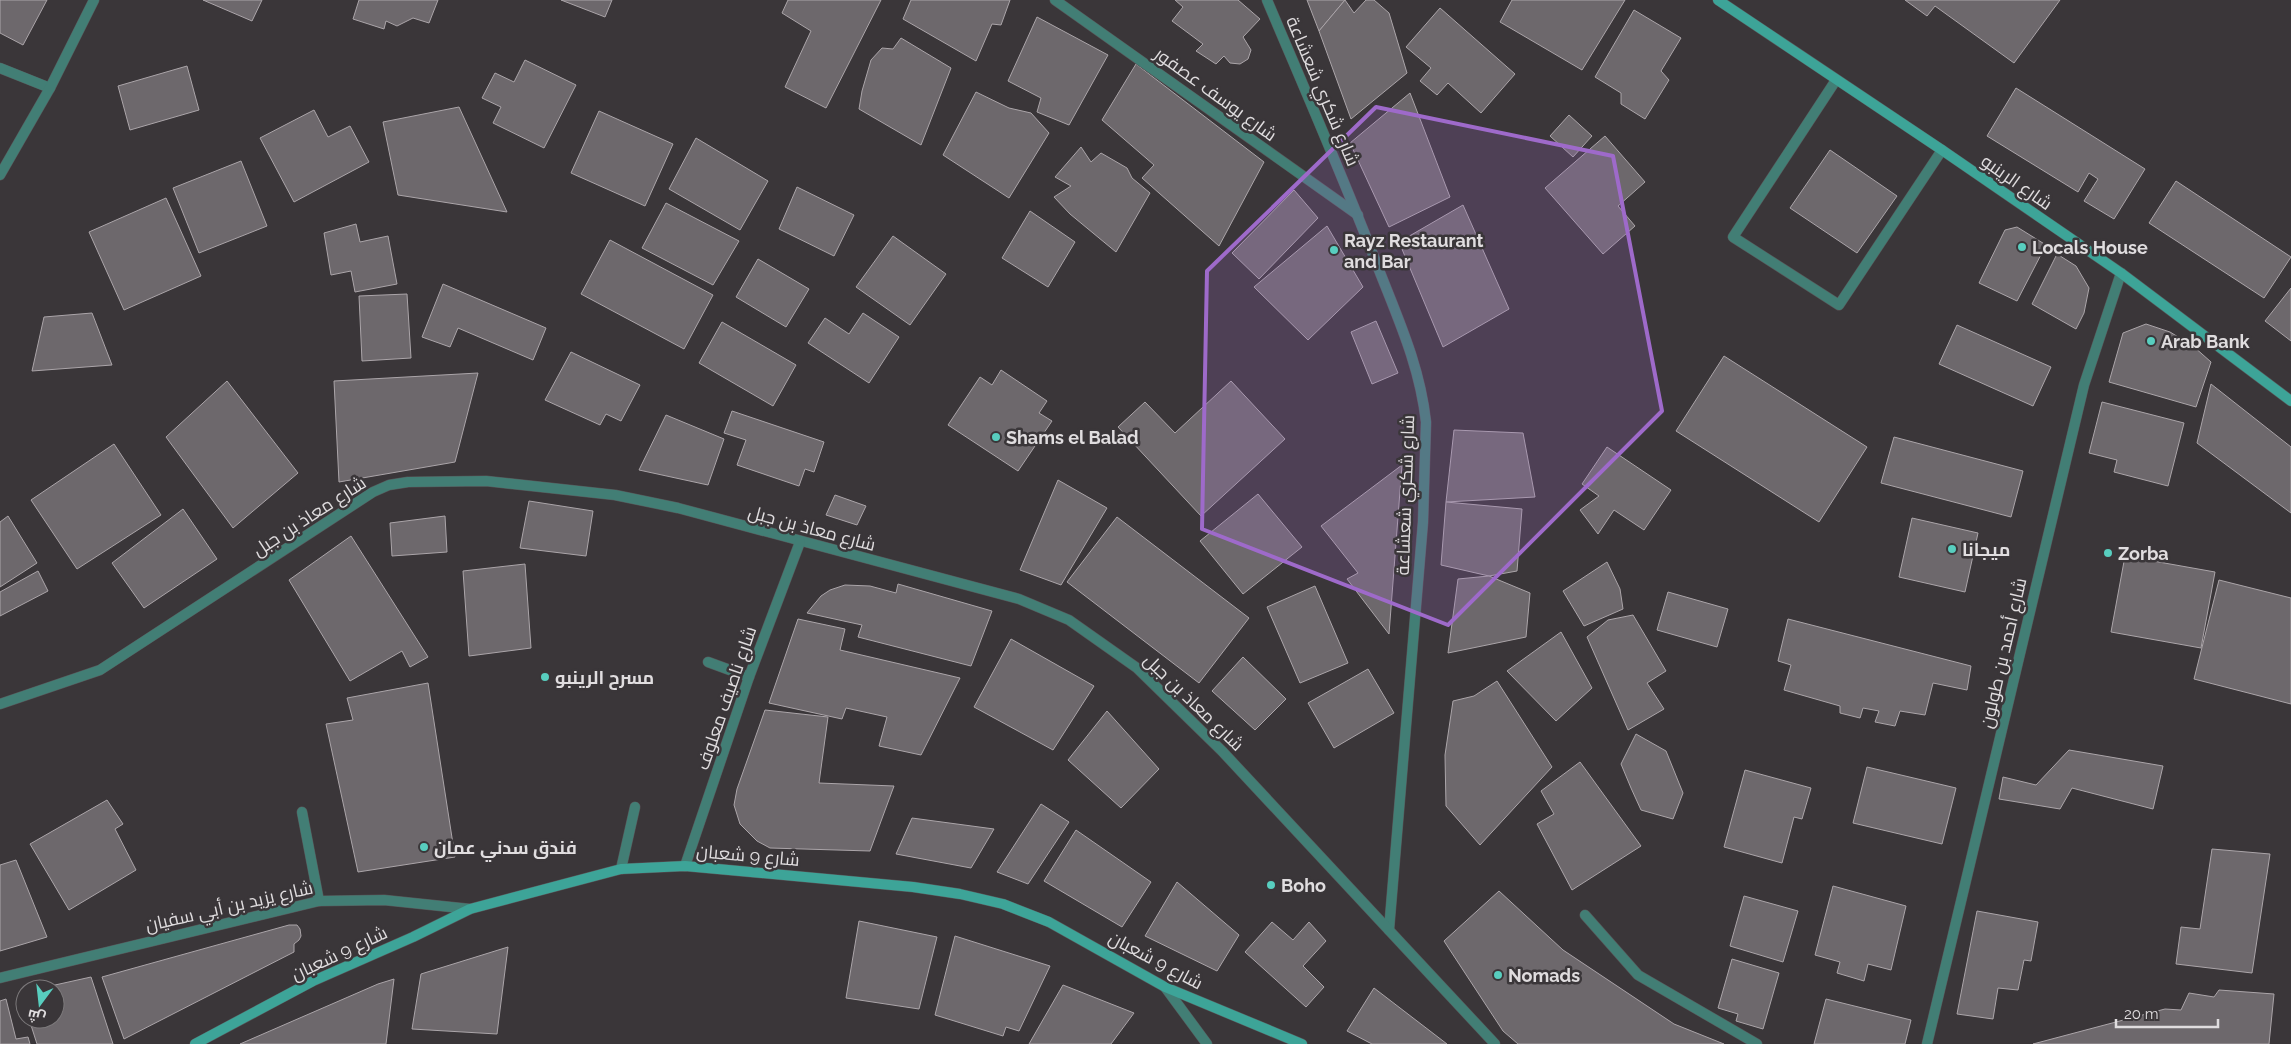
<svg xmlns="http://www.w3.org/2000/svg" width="2291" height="1044" viewBox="0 0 2291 1044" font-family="Raleway,Cairo,sans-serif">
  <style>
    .building { fill: #6d686c; stroke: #aba5a9 }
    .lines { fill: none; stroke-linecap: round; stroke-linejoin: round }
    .lane-casing { stroke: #585457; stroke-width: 11 }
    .street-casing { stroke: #585457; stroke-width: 11 }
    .secondary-casing { stroke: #585457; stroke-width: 11 }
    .lane { stroke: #427e75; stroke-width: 10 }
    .street { stroke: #427e75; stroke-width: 10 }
    .secondary { stroke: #3da498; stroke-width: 10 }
    .marked { fill: #9e6aca; fill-opacity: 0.2; stroke: #9e6aca; stroke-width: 4; stroke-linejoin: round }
    .poi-dot { fill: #58cebf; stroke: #3a3639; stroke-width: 2 }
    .labels { text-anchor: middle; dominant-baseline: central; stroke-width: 5; stroke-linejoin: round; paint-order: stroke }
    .street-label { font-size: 18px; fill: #e0dddf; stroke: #3a3639 }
    .poi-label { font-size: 18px; font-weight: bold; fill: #e0dddf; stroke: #3a3639; text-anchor: start }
  </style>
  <rect width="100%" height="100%" fill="#3a3639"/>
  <g class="building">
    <polygon points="0,0 47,0 23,45 0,33"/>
    <polygon points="203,0 262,0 252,21"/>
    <polygon points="359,0 438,0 429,23 413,18 397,26 386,21 384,29 353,19"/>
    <polygon points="561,0 612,0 605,17"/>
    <polygon points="788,0 881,0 826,108 785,87 811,31 782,13"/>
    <polygon points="911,0 1010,0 1001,25 992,24 976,61 903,19"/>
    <polygon points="1175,0 1238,0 1260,19 1243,37 1251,50 1248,59 1240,64 1230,63 1224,56 1216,64 1196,51 1203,44 1172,21 1183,7"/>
    <polygon points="1307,0 1345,0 1319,31"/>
    <polygon points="1345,0 1354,13 1366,0 1374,0 1389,13 1407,73 1351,119 1319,31"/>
    <polygon points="1512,0 1625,0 1582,70 1500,22"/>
    <polygon points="1905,0 2060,0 2014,63 1935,6 1927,16"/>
    <polygon points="1440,8 1515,74 1481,113 1448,83 1437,95 1420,81 1431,68 1406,47"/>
    <polygon points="1634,10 1681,38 1661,71 1669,80 1645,119 1621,104 1621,93 1595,77"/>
    <polygon points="1037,17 1108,55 1069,125 1037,112 1041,98 1008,81"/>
    <polygon points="901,38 951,68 921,145 859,109 862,91 871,60 882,48 893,49"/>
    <polygon points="525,60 576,85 544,148 493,123 501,107 482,98 495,73 514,82"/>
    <polygon points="1136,64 1264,162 1219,246 1142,178 1154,165 1102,120"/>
    <polygon points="187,66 199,110 130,130 118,86"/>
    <polygon points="2016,88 2145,169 2114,219 2084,201 2098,179 2089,173 2078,192 1987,136"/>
    <polygon points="976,92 1009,108 1031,113 1049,133 1009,198 943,155"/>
    <polygon points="1410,93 1450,197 1389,227 1350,143"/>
    <polygon points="459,107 507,212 398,195 383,122"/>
    <polygon points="314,110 328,137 350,126 369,162 294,202 260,138"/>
    <polygon points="599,111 673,144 645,206 571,173"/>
    <polygon points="1569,115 1592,136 1573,157 1550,136"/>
    <polygon points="1605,136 1645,182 1618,206 1635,226 1603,254 1545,188"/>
    <polygon points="696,138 768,181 740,230 669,189"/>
    <polygon points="1081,147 1091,162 1101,153 1127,168 1132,178 1150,193 1116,252 1070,214 1054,197 1071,186 1055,177"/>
    <polygon points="1830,150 1897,196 1857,253 1790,208"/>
    <polygon points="241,161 267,226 199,253 173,188"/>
    <polygon points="2176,181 2291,257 2264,298 2149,223"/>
    <polygon points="797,187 854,215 834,256 779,229"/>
    <polygon points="1294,190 1318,218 1259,279 1232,253"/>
    <polygon points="166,198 201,276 124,310 89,232"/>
    <polygon points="666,203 739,241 713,285 642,248"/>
    <polygon points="1463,205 1509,309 1443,347 1399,242"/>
    <polygon points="1030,211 1075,242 1048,287 1002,258"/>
    <polygon points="356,224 360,242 388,236 397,284 355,292 351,271 331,275 324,233"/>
    <polygon points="1327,226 1363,287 1308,340 1254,287"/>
    <polygon points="2017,227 2046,245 2017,301 1979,283 2005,230"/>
    <polygon points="893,236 946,274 910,325 856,287"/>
    <polygon points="610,240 713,295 684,349 581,294"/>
    <polygon points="2057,254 2076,266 2089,288 2084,313 2076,329 2032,304"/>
    <polygon points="758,259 809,289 786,327 736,297"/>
    <polygon points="443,284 546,328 533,360 458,328 450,347 422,337"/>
    <polygon points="2291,288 2291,341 2265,321"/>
    <polygon points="407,294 411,358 362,361 359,296"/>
    <polygon points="92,313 112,365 32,371 44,317"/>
    <polygon points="863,313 899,337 869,383 808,343 825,318 849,334"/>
    <polygon points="1376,321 1398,373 1372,384 1351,332"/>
    <polygon points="722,322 796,365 773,406 699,363"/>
    <polygon points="2146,324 2170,332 2193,346 2211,362 2196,407 2109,382 2123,333"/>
    <polygon points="1957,325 2051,367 2033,406 1939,364"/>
    <polygon points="571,352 640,385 621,421 606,414 600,425 545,400"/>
    <polygon points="1724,356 1867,447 1819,522 1676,431"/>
    <polygon points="1001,370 1047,401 1039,413 1052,421 1018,471 948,425 980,377 992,385"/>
    <polygon points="478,373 455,462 339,482 334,381"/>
    <polygon points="227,381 298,473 233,528 166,437"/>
    <polygon points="1231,381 1285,439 1201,516 1118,427 1145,402 1175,433"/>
    <polygon points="2211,384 2291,447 2291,513 2197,443"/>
    <polygon points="2102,402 2184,423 2168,486 2114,472 2117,460 2089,453"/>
    <polygon points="732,411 824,442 814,472 805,469 799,486 737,465 746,440 724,433"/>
    <polygon points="666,415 724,439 708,485 639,470"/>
    <polygon points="1454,430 1523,433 1535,497 1446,502"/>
    <polygon points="1894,437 2023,471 2011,517 1881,483"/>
    <polygon points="114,444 161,515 77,569 31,500"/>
    <polygon points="1607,447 1671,490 1644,530 1614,510 1598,534 1580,510 1599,496 1582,484"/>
    <polygon points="1402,465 1389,634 1347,579 1358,573 1321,526"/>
    <polygon points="1058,480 1107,508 1061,585 1020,570"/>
    <polygon points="1258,494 1302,547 1243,594 1200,541"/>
    <polygon points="835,495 866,506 857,525 826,515"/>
    <polygon points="529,501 593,511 586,556 520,548"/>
    <polygon points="1446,502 1522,509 1517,571 1489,576 1441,565"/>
    <polygon points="183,509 217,559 144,608 112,563"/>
    <polygon points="8,516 37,563 0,587 0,522"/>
    <polygon points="445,516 447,552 392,556 390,523"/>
    <polygon points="1117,517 1249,618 1199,683 1067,582"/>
    <polygon points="1912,518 1978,533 1965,592 1899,577"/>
    <polygon points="351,536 428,657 410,667 402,651 350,681 289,580"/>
    <polygon points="2125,556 2215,572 2201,648 2111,632"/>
    <polygon points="1607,562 1620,589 1623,609 1584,626 1563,591"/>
    <polygon points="525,564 531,648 469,656 463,571"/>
    <polygon points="38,571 48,591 0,616 0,592"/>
    <polygon points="1489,576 1530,593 1526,637 1448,653 1458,579"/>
    <polygon points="2219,580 2291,598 2291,704 2194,679"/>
    <polygon points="898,584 992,611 971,666 858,637 862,625 807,613 821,596 830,590 845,585 870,586 896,593"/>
    <polygon points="1315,586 1348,663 1300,683 1267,607"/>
    <polygon points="1668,592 1728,609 1717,647 1657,630"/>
    <polygon points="1633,615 1666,671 1647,683 1664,709 1628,730 1587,637 1608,620"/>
    <polygon points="798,619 845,629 840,650 960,678 921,755 879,746 887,717 846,708 842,719 769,703"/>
    <polygon points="1788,619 1971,666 1967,690 1933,683 1925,715 1900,711 1895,726 1875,722 1879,711 1863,708 1860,718 1840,713 1840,706 1784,690 1791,665 1778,661"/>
    <polygon points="1561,632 1592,688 1556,721 1507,671"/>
    <polygon points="1011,639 1094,686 1053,750 974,707"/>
    <polygon points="1243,657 1286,699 1255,730 1212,691"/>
    <polygon points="1368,669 1394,713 1334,748 1308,703"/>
    <polygon points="1497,681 1552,767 1480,845 1446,806 1445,755 1453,701 1474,696"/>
    <polygon points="428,683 455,857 358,872 326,724 353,720 347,698"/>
    <polygon points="765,710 828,717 819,783 894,786 870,851 770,848 757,841 740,824 734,805 737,789"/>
    <polygon points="1107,711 1159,769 1121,808 1068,760"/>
    <polygon points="1636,734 1666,751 1683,793 1673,819 1641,810 1631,788 1621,764"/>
    <polygon points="2069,750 2163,766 2153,809 2072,788 2060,809 1999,799 2003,777 2036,785"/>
    <polygon points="1580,762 1641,846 1572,890 1537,824 1554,814 1541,791"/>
    <polygon points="1867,767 1956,788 1942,844 1853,823"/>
    <polygon points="1745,770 1811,788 1802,819 1794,817 1782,863 1724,847"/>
    <polygon points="107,800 123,824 115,829 136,870 69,910 30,844"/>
    <polygon points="1041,804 1069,822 1028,884 997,872"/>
    <polygon points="912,818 994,829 971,868 896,854"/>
    <polygon points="1076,830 1151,882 1122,927 1044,881"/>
    <polygon points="2212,849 2270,854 2252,973 2176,964 2181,927 2200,929"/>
    <polygon points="16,860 47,937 0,951 0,865"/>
    <polygon points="1177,882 1239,935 1217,971 1145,936"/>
    <polygon points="1833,886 1906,906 1891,970 1868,964 1864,981 1837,973 1840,962 1815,955"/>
    <polygon points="1499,891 1563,950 1674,1024 1724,1044 1518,1044 1503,1031 1444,941"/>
    <polygon points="1744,896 1798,911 1783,962 1730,946"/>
    <polygon points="1977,911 2038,922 2031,961 2024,960 2018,990 1998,988 1993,1019 1957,1014"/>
    <polygon points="859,921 937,937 919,1009 846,998"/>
    <polygon points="1272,922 1293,940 1309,922 1326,941 1303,966 1324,987 1306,1007 1245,952"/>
    <polygon points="289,925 297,925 300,929 301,936 299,940 294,944 294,952 124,1039 102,977"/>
    <polygon points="955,936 1050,966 1019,1031 1006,1027 1003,1036 935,1015"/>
    <polygon points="508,947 497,1034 412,1029 421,974"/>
    <polygon points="1732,959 1779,973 1763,1029 1736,1021 1738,1014 1718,1008"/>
    <polygon points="91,977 113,1044 37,1044 29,1019 55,1019 55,989 37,989"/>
    <polygon points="394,979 386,1044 240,1044 378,984"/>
    <polygon points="1063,985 1134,1013 1111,1044 1029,1044"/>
    <polygon points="1374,988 1447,1044 1372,1044 1347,1031"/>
    <polygon points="2219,990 2274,994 2269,1044 2033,1044 2165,1009 2181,1010 2189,993 2214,997"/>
    <polygon points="6,999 16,1039 28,1037 30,1044 0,1044 0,1001"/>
    <polygon points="1826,999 1911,1020 1905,1044 1814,1044"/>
  </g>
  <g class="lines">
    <defs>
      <g id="lane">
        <polyline points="1836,80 1733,237 1839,305 1942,150"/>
        <polyline points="708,662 749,677"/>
        <polyline points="302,812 319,901"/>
        <polyline points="621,869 635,807"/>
      </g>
      <g id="street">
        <polyline points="1055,0 1358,215"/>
        <path d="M1267 0C1305 90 1344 179 1379 270 1399 321 1420 367 1426 422L1423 522 1389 930"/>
        <polyline points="0,68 50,88"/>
        <polyline points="0,175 50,88 94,0"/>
        <polyline points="0,704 100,670 373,492 389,485 408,482 486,481 615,495 678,508 1019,599 1069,620 1137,668 1222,751 1495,1044"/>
        <polyline points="685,866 749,677 800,542"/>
        <polyline points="1585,915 1638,975 1757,1044"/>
        <polyline points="0,978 319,901 384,900 470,909"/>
        <polyline points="1165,987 1207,1044"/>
        <polyline points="1927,1044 2084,385 2121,273"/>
      </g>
      <g id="secondary">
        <polyline points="1718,0 1942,150 2121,273 2291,401"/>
        <polyline points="195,1044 313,981 413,937 470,909 621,869 685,866 913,887 960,894 1003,904 1049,922 1165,987 1302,1044"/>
      </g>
    </defs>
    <use href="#lane" class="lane-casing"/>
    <use href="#street" class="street-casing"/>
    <use href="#secondary" class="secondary-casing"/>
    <use href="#lane" class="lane"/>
    <use href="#street" class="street"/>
    <use href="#secondary" class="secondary"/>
  </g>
  <path class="marked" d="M1376 107 1613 156 1662 411 1448 625 1202 529 1207 271Z"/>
  <g class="poi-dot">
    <circle cx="2022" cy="247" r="5"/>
    <circle cx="1334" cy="250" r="5"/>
    <circle cx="2151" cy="341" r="5"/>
    <circle cx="996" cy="437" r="5"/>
    <circle cx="1952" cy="549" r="5"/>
    <circle cx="2108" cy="553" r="5"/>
    <circle cx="545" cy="677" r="5"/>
    <circle cx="424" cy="847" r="5"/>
    <circle cx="1271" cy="885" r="5"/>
    <circle cx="1498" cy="975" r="5"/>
  </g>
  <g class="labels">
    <g class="street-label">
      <text transform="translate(1323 91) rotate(67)">شارع شكري شعشاعة</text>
      <text transform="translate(1216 94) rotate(36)">شارع يوسف عصفور</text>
      <text transform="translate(2017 182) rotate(35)">شارع الرينبو</text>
      <text transform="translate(1405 495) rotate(-88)">شارع شكري شعشاعة</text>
      <text transform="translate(309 516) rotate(-33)">شارع معاذ بن جبل</text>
      <text transform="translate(812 528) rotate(15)">شارع معاذ بن جبل</text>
      <text transform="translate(2003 653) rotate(-77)">شارع أحمد بن طولون</text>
      <text transform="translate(726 698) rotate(-71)">شارع ناصيف معلوف</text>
      <text transform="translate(1194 702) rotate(44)">شارع معاذ بن جبل</text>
      <text transform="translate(748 855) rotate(5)">شارع 9 شعبان</text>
      <text transform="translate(229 906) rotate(-13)">شارع يزيد بن أبي سفيان</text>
      <text transform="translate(339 953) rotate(-25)">شارع 9 شعبان</text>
      <text transform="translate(1156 960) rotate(28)">شارع 9 شعبان</text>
    </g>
    <g class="poi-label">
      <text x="1344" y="240">Rayz Restaurant<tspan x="1344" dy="21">and Bar</tspan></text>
      <text x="2032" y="247">Locals House</text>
      <text x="2161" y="341">Arab Bank</text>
      <text x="1006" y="437">Shams el Balad</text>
      <text x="1962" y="549">ميجانا</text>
      <text x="2118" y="553">Zorba</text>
      <text x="555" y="677">مسرح الرينبو</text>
      <text x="434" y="847">فندق سدني عمان</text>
      <text x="1281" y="885">Boho</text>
      <text x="1508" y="975">Nomads</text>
    </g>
  </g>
  <g transform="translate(40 1004) rotate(195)"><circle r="24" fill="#3a3639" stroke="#7c797b"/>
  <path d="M0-4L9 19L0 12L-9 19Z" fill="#58cebf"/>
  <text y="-8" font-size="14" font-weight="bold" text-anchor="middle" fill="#e0dddf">ش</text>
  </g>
  <path d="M2116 1019v8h102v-8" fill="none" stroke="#e0dddf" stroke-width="2.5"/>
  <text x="2124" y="1019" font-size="15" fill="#e0dddf" stroke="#3a3639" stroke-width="4" paint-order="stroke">20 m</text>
</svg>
